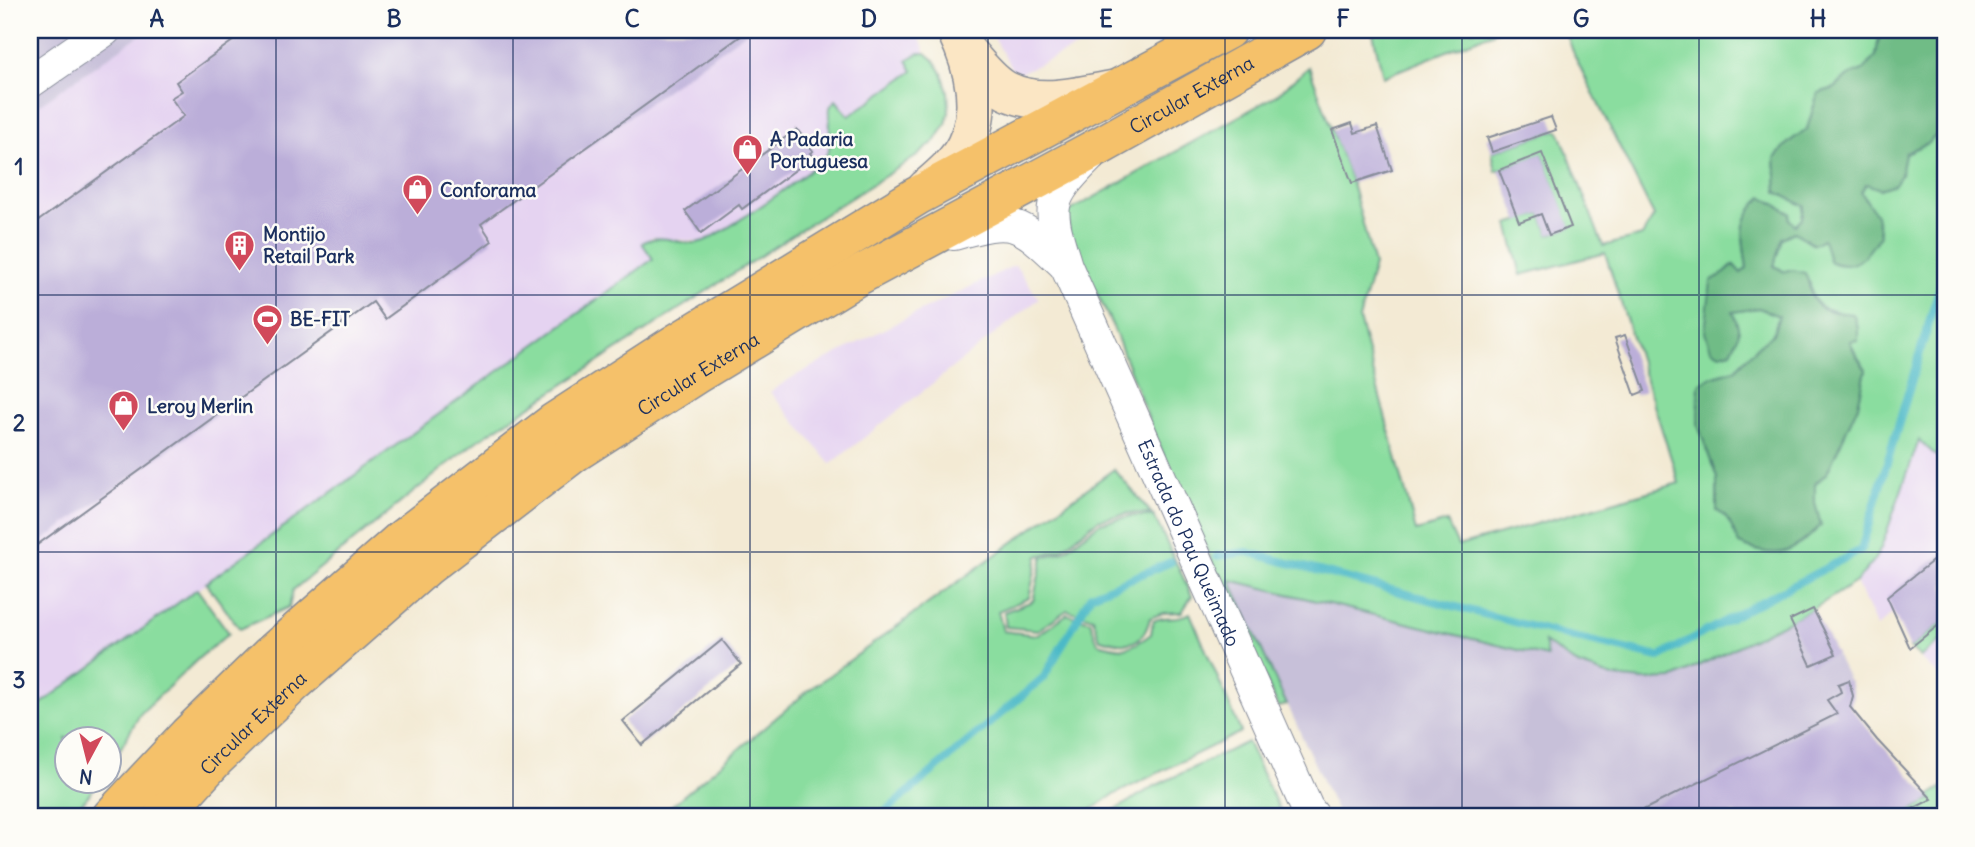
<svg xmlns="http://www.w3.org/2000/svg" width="1975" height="847" viewBox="0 0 1975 847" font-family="Delius,sans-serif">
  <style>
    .built { fill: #e5d3f1 }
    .industrial { fill: #c7c0d9 }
    .green { fill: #8add9f; stroke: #52867e; stroke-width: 2 }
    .forest { fill: #6fbc86; stroke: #457672; stroke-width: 2 }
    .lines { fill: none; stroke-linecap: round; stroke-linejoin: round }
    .stream { stroke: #4cb9c7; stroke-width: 8 }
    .building { fill: #bbaed9 }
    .street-casing { stroke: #878c99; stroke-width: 34 }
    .secondary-casing { stroke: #878c99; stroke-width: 41 }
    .primary-casing { stroke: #878c99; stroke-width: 41 }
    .street { stroke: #fff; stroke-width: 32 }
    .secondary { stroke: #fbe6c4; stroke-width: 38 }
    .primary { stroke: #f5c16b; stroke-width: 38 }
    .grid { fill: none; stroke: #1b2f5e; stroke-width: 2; stroke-opacity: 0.55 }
    .labels { text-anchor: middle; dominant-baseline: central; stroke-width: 5; stroke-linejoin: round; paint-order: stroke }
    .street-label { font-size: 19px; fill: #1b2f5e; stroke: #fdfcf7 }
    .poi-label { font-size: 19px; font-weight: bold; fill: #1b2f5e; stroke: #fdfcf7; text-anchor: start }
    .neatline { fill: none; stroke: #1b2f5e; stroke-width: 2.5 }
    .grid-label { font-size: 23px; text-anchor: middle; font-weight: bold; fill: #1b2f5e }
  </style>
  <rect width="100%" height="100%" fill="#fdfcf7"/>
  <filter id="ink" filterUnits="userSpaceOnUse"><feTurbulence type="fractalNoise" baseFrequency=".0143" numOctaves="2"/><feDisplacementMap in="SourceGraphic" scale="14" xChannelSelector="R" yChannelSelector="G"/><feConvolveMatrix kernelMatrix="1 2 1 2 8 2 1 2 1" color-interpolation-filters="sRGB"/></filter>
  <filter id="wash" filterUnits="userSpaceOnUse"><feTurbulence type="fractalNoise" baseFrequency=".00686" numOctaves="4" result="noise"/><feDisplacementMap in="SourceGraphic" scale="28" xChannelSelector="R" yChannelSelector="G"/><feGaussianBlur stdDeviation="1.57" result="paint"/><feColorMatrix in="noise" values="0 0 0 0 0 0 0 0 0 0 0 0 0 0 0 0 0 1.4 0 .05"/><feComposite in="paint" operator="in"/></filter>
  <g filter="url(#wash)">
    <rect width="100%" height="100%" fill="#f3ead4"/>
    <g class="built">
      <polygon points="141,30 916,30 926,53 918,53 907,60 913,71 848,116 836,101 830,107 829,151 818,165 747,215 703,242 652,237 642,243 653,259 30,712 30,109"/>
      <polygon points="990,30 1115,30 1015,75"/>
      <polygon points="1015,265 1039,299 831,464 770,392 793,377 886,328"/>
      <polygon points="1945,345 1945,683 1910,648 1893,613 1877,627 1856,582 1873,562 1881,548 1919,439"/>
    </g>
    <g class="industrial">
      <polygon points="30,30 147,30 30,111"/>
      <polygon points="1230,580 1546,657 1543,641 1613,676 1644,680 1673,679 1813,609 1851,685 1853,696 1850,707 1877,740 1726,817 1339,817"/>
    </g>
    <g class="green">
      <polygon points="1378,30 1499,30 1383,77 1373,33"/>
      <path d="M1565 30H1883L1879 37 1876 56 1863 70 1848 76 1835 88 1818 93 1807 129 1789 142 1775 158 1777 191 1804 206 1802 218 1795 225 1789 219V213L1763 197C1737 224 1742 233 1747 268L1741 274 1733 265 1725 273 1711 281V349L1720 354 1731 351 1732 312 1759 308 1779 316 1773 334 1758 346 1735 370 1714 376 1699 384 1698 425 1717 478 1718 511 1724 514 1730 523 1815 503V484L1827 473 1858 405 1866 370 1855 353 1849 341 1857 340 1836 311C1818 309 1812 300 1810 283L1794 270 1785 272 1774 265 1782 238 1794 232 1814 244 1823 239 1829 261 1867 202 1861 192 1866 183 1880 189 1901 175 1905 153 1928 143 1945 127V464L1919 440 1881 548 1873 562 1856 582 1813 609 1672 679 1644 680 1613 677 1578 665 1544 642 1547 657 1230 580 1287 705 1278 707 1156 438 1113 327 1069 235 1068 212 1275 96 1309 67 1352 183 1374 265 1359 319 1416 531 1447 522 1458 546 1679 483 1605 253 1521 275 1508 224 1541 214 1549 235 1570 227 1542 154 1496 171 1492 152 1556 130 1560 133 1603 246 1642 236 1654 216 1575 57Z"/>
      <path d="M919 53H926L934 60 942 73 948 92 949 112 946 124 936 140 917 156 803 228 474 443 293 590 289 607 240 629 206 583 653 259 642 243C663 230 683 249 704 241 722 234 825 165 829 150 831 137 829 120 830 107L836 100 849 116 913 71 907 60Z"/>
      <path d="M1114 469 1152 514 1130 513 1098 520 1062 549 1038 556 1029 598 998 611 1003 631 1038 635 1067 614 1090 621 1098 643C1124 650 1129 651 1151 634L1153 621C1167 614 1176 621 1190 613L1241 732 1113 795 1081 817H658L809 690Z"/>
      <path d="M1131 516H1154L1192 596 1182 612 1163 613 1150 618C1143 648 1125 646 1100 639L1093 618 1067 610 1038 630 1006 627 1004 612 1033 601 1043 557 1064 551 1100 523Z"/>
      <polygon points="197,589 229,633 199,658 140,714 109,769 108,738 66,738 66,780 100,781 71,817 30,817 30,712"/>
      <polygon points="1945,620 1945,637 1920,657 1910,648"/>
      <polygon points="1247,742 1283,817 1103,817 1155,786"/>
      <polygon points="1943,787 1945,817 1897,817 1932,800 1929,796"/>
    </g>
    <path class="forest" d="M1883 30H1945V127L1928 143 1905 153 1901 175 1895 184 1880 189 1866 184 1861 192 1876 215 1880 235C1867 256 1855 273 1829 261L1823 239 1814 244 1794 232 1782 238 1774 266 1785 272 1794 270 1805 273C1809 281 1809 288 1812 296 1818 313 1838 312 1853 314L1858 328V340L1850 341 1855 353 1866 370 1858 405 1827 473 1815 484V503L1821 525C1793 555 1777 560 1739 544 1733 531 1730 517 1717 511V478L1698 425 1699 384 1714 376 1735 370 1758 346 1773 334 1779 316 1759 308 1733 312C1740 330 1742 333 1731 351L1720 354 1711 349 1705 332 1711 281 1725 273 1734 265 1741 273 1747 268C1743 238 1736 219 1763 197L1790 213 1789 219 1795 225 1802 218 1804 206 1777 192 1775 158 1789 142 1807 129 1818 93 1835 88 1848 76 1863 70 1876 56 1879 37Z"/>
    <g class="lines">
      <g class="stream">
        <polyline points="1217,556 1247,552 1564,635 1659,657 1747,609 1861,550 1945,269"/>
        <polyline points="879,817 1044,677 1091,595 1171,562"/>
      </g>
    </g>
    <g id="blocks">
      <g class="building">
        <polygon points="248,30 749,30 481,224 492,241 385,319 373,302 30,550 30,227 184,116 171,98 182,91 176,82"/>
        <polygon points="1551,117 1556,130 1492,152 1487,138"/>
        <polygon points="1352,123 1355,133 1377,126 1392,170 1352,183 1332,130"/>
        <polygon points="797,129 813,151 810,153 813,157 742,209 739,205 701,233 685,211"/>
        <polygon points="1542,153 1571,227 1549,235 1541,214 1519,222 1499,170"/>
        <polygon points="1625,335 1645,391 1635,395 1615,338"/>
        <polygon points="1945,551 1945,620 1910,648 1887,597"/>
        <polygon points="1813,609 1836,654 1811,665 1790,620"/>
        <polygon points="722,640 741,664 642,745 623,721"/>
        <polygon points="1849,680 1853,696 1850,707 1877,740 1932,799 1897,817 1739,817 1735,813 1726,817 1629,817 1837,714 1827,700 1841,692 1838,684"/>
      </g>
    </g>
  </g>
  <g filter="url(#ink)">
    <use href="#blocks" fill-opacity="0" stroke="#878c99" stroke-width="2"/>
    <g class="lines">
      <defs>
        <g id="street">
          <polyline points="30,82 105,30"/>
          <path id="s1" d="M1090 156C1044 202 1048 207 1066 266L1307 808 1314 817"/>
          <path d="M954 234C1016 215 1020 223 1065 265"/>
        </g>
        <g id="secondary">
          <path d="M967 53C979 66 991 83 1007 91 1039 107 1079 96 1112 90"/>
          <path d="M926 189C940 177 958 162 966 145 985 107 973 65 956 30"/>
        </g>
        <g id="primary">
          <polyline points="111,817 188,735 269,656 402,539 553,423 675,344 917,196 1227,30"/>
          <path id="s2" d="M162 817 216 758 294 683 426 567 574 453 695 375 858 276 1100 146 1307 30"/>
        </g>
      </defs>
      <use href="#street" class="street-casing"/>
      <use href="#secondary" class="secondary-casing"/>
      <use href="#primary" class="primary-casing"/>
      <use href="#street" class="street"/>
      <use href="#secondary" class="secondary"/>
      <use href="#primary" class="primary"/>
    </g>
  </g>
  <path class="grid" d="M276 30V817M513 30V817M750 30V817M988 30V817M1225 30V817M1462 30V817M1699 30V817M30 295H1945M30 552H1945"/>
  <defs>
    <symbol id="shop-pin" viewBox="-11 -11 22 30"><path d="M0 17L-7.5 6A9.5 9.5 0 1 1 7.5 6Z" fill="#d1495b" stroke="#fdfcf7"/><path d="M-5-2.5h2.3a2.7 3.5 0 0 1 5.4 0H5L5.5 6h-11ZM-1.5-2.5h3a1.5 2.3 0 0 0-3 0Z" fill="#fff"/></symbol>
    <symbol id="building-pin" viewBox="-11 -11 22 30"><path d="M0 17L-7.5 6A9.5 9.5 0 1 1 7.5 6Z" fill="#d1495b" stroke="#fdfcf7"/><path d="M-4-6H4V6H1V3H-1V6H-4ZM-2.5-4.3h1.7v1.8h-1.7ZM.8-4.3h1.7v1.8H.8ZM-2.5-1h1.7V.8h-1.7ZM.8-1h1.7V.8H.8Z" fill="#fff"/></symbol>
    <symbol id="stadium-pin" viewBox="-11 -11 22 30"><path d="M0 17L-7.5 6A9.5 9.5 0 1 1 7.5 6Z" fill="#d1495b" stroke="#fdfcf7"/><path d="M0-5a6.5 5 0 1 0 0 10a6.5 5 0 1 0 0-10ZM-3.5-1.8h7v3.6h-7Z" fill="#fff"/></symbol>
  </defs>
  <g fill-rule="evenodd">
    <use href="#shop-pin" x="730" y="132" width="35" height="47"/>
    <use href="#shop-pin" x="400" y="172" width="35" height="47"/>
    <use href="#building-pin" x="222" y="228" width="35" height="47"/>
    <use href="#stadium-pin" x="250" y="302" width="35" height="47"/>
    <use href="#shop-pin" x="106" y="388" width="35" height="47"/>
  </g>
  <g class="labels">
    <g class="street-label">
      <text stroke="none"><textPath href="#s2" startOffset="1265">Circular Externa</textPath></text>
      <text stroke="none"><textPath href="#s2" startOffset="698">Circular Externa</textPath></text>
      <text stroke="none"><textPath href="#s1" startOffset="427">Estrada do Pau Queimado</textPath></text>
      <text stroke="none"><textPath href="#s2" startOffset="131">Circular Externa</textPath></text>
    </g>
    <g class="poi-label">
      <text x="770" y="139">A Padaria<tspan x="770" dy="22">Portuguesa</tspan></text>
      <text x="440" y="190">Conforama</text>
      <text x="263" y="234">Montijo<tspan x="263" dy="22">Retail Park</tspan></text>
      <text x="290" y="319">BE-FIT</text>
      <text x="147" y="406">Leroy Merlin</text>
    </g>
  </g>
  <rect width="1975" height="847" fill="none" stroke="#fdfcf7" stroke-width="77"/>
  <g transform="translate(88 760) rotate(187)"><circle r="33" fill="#fdfcf7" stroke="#a3aaba" stroke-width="2"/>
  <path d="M0-5L12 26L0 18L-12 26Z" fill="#d1495b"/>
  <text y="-10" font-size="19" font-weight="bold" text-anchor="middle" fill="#1b2f5e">N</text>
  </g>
  <rect x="38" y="38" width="1899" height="770" class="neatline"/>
  <g class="grid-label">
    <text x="157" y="27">A</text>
    <text x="394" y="27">B</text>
    <text x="632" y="27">C</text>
    <text x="869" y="27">D</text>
    <text x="1106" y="27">E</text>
    <text x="1343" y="27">F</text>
    <text x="1581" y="27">G</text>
    <text x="1818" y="27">H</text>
    <text x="19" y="175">1</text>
    <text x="19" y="431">2</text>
    <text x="19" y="688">3</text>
  </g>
</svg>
